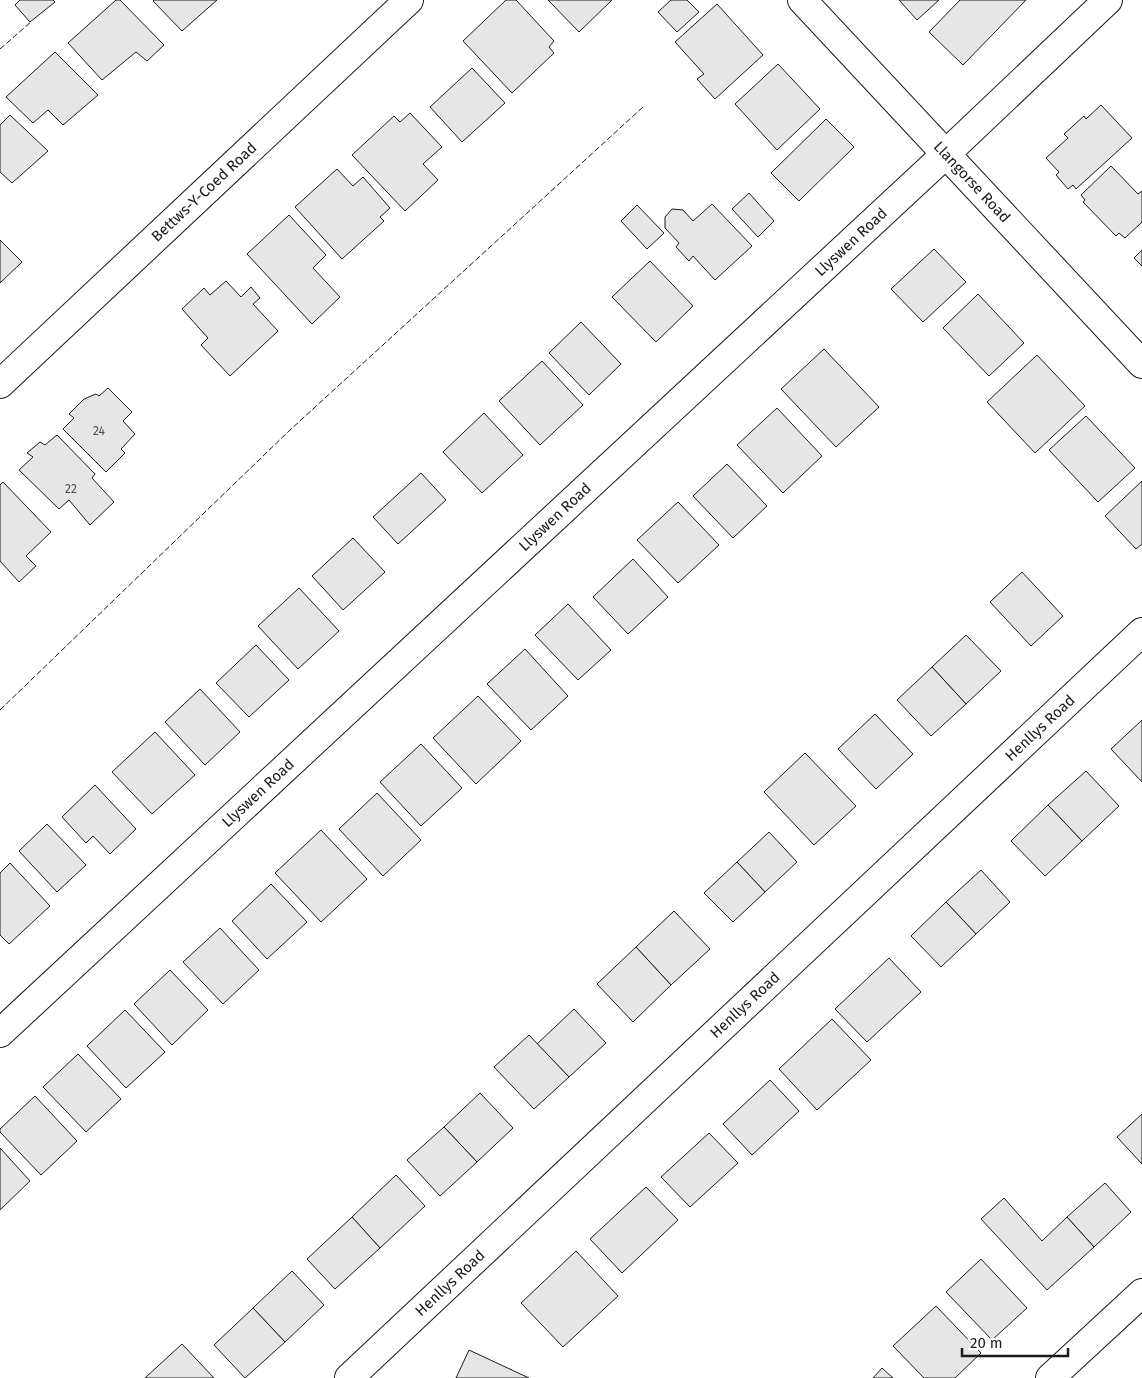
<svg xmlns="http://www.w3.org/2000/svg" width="1142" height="1378" viewBox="0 0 1142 1378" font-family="'Fira Sans',sans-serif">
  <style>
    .building { fill: #e6e6e6; stroke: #1a1a1a }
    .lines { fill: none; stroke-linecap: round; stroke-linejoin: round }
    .minor-casing { stroke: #1a1a1a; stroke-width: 30 }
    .minor { stroke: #fff; stroke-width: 28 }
    .fence { stroke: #1a1a1a; stroke-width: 1; stroke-dasharray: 6 2.5; stroke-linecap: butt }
    .labels { text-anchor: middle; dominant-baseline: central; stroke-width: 4; stroke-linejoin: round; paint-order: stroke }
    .number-label { font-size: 12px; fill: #4d4d4d }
    .street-label { font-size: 15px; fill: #1a1a1a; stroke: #fff }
  </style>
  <rect width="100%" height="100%" fill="#fff"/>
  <g class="building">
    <polygon points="20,0 53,0 55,2 30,22 15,5"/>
    <polygon points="116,0 120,0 164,45 147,61 136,52 102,80 68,43"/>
    <polygon points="154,0 217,0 182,31 153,1"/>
    <polygon points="506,0 516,0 554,41 549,47 554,53 512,93 463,41"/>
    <polygon points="548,0 612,0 579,32"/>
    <polygon points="671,0 687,0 699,12 677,32 658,12"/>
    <polygon points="899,0 939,0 917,20"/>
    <polygon points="960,0 1026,0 963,65 929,32"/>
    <polygon points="717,4 763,55 715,99 697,79 704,74 675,42"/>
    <polygon points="55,52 98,95 63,125 48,110 33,123 6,97"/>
    <polygon points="778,64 820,109 777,150 735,104"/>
    <polygon points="472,68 505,103 462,142 430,107"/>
    <polygon points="1101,105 1132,138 1076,189 1073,185 1068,189 1056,175 1059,172 1046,158 1068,138 1064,134 1084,116 1086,119"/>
    <polygon points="410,113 442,147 423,164 438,180 405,211 352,155 394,116 400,122"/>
    <polygon points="10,115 48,151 12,183 0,172 0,125"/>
    <polygon points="826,119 854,147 799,201 771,173"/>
    <polygon points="1111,166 1138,194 1142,191 1142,222 1125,238 1119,233 1116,236 1083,202 1085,200 1081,195"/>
    <polygon points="337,169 353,186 363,177 390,208 380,217 384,221 342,259 295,207"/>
    <polygon points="749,193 774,221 758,237 732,209"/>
    <polygon points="712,204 752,246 715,280 693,256 689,261 676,247 679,243 665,228 665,217 672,209 683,210 693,221"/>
    <polygon points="637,205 664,233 647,249 621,221"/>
    <polygon points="289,215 326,255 313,268 340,297 312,324 247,254"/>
    <polygon points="0,240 22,262 0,283"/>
    <polygon points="934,249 966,282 923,322 891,289"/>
    <polygon points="1142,250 1142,266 1134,258"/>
    <polygon points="650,261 693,306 656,342 612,297"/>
    <polygon points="226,281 241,297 251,287 260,298 253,304 278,331 230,376 201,345 208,338 182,309 204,288 210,295"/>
    <polygon points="978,294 1024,343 989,376 943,328"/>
    <polygon points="581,322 621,364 589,395 549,353"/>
    <polygon points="824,349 879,407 836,447 781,389"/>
    <polygon points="1037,355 1085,406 1035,453 987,402"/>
    <polygon points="542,361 583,405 540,445 499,401"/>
    <polygon points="108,388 132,412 123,421 135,434 121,449 125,453 106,472 63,429 74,418 69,414 84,399 96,394 99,396"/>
    <polygon points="777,408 822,456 783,493 737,445"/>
    <polygon points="484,413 523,455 482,493 443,452"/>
    <polygon points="1086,416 1135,468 1098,502 1049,450"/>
    <polygon points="57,435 95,474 92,478 114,502 90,525 69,500 59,509 19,470 33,457 27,453 40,442 45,445"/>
    <polygon points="727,464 767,506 733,538 693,496"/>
    <polygon points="421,473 446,500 398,544 373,517"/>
    <polygon points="1142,481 1142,544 1136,549 1105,516"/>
    <polygon points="3,482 51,532 26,556 36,566 19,582 0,561 0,485"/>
    <polygon points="678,502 719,545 678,583 637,540"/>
    <polygon points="353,538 385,572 343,610 312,576"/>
    <polygon points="633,559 668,597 628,634 593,597"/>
    <polygon points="1022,572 1063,616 1031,646 990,602"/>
    <polygon points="299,588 339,631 298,669 258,626"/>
    <polygon points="568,604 611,650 578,680 535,635"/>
    <polygon points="966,635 1001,671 966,704 932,667"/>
    <polygon points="256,645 289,680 249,717 216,683"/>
    <polygon points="525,649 568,696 531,730 487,684"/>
    <polygon points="932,667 966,704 931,736 897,700"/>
    <polygon points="200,689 240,732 205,765 165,722"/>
    <polygon points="478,696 521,741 476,784 433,738"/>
    <polygon points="875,714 913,754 876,789 838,749"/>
    <polygon points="1142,720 1142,782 1111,749"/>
    <polygon points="155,732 195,775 152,814 112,772"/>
    <polygon points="421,744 462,788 421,826 380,782"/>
    <polygon points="805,753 856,806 814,845 764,792"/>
    <polygon points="1086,771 1119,806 1082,841 1048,805"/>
    <polygon points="95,785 136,829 110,854 93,836 86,843 62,817"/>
    <polygon points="377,793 421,840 383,876 339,829"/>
    <polygon points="1048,805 1082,841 1045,876 1011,841"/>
    <polygon points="47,824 86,865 57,892 19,851"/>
    <polygon points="321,830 367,879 321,922 275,873"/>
    <polygon points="769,832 797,862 765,892 737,862"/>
    <polygon points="737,862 765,892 733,922 704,893"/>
    <polygon points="10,863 50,906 9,944 0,935 0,873"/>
    <polygon points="981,870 1010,902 976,934 946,902"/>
    <polygon points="271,884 307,922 267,959 232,921"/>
    <polygon points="946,902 976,934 941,967 911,936"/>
    <polygon points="674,911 710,949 671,985 636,947"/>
    <polygon points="220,928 259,970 223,1004 183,962"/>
    <polygon points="636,947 671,985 633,1022 597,984"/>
    <polygon points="889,958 921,992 867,1042 835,1009"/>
    <polygon points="170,970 208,1010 172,1045 134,1004"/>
    <polygon points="574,1009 606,1043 569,1077 537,1044"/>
    <polygon points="125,1010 165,1052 126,1088 87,1046"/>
    <polygon points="832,1019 871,1060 817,1110 779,1069"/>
    <polygon points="529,1035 569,1077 534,1109 494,1067"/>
    <polygon points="78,1054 121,1099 86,1132 43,1087"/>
    <polygon points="770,1080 799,1111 752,1155 723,1124"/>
    <polygon points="480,1093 513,1128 477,1162 444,1127"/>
    <polygon points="35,1096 77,1141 41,1175 0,1132 0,1129"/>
    <polygon points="1142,1114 1142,1164 1117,1137"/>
    <polygon points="444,1127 477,1162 440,1196 407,1160"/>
    <polygon points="709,1133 738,1163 690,1207 661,1177"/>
    <polygon points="0,1148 30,1181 0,1210"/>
    <polygon points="396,1175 425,1206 380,1248 352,1217"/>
    <polygon points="1105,1183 1131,1212 1094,1247 1067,1217"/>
    <polygon points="646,1187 678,1220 622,1273 590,1239"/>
    <polygon points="1004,1198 1042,1241 1067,1217 1094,1247 1047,1290 981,1219"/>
    <polygon points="352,1217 380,1248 335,1289 307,1259"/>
    <polygon points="576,1251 618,1296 563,1347 521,1303"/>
    <polygon points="981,1259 1027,1308 992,1340 946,1292"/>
    <polygon points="292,1271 324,1305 285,1342 253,1308"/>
    <polygon points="936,1306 981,1353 955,1378 924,1378 893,1346"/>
    <polygon points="253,1308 285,1342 245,1378 214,1345"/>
    <polygon points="182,1344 214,1378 145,1378"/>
    <polygon points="469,1350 529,1378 456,1378"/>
    <polygon points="882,1368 893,1378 873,1378"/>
  </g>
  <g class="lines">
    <defs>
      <g id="minor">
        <polyline points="802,0 1142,364"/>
        <polyline points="0,384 409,0"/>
        <polyline points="0,1033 933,166 1108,0"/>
        <polyline points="349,1378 1142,632"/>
        <polyline points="1050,1378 1142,1293"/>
      </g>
    </defs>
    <use href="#minor" class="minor-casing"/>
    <use href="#minor" class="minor"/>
    <g class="fence">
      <polyline points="0,49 32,21"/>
      <polyline points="0,710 290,430 643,107"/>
    </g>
  </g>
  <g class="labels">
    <g class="number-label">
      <text x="99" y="431">24</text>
      <text x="71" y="489">22</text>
    </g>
    <g class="street-label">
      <text transform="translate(972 182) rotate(47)">Llangorse Road</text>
      <text transform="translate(204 192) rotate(-43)">Bettws-Y-Coed Road</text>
      <text transform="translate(851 242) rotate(-43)">Llyswen Road</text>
      <text transform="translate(555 517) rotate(-43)">Llyswen Road</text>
      <text transform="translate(1040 728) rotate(-43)">Henllys Road</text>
      <text transform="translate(258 793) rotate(-43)">Llyswen Road</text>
      <text transform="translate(745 1005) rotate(-43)">Henllys Road</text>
      <text transform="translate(450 1283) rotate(-43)">Henllys Road</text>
    </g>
  </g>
  <path d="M962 1348v8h106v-8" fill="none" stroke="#1a1a1a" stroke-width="2.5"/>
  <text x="970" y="1348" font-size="15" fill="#1a1a1a" stroke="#ffffff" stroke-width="4" paint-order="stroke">20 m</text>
</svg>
